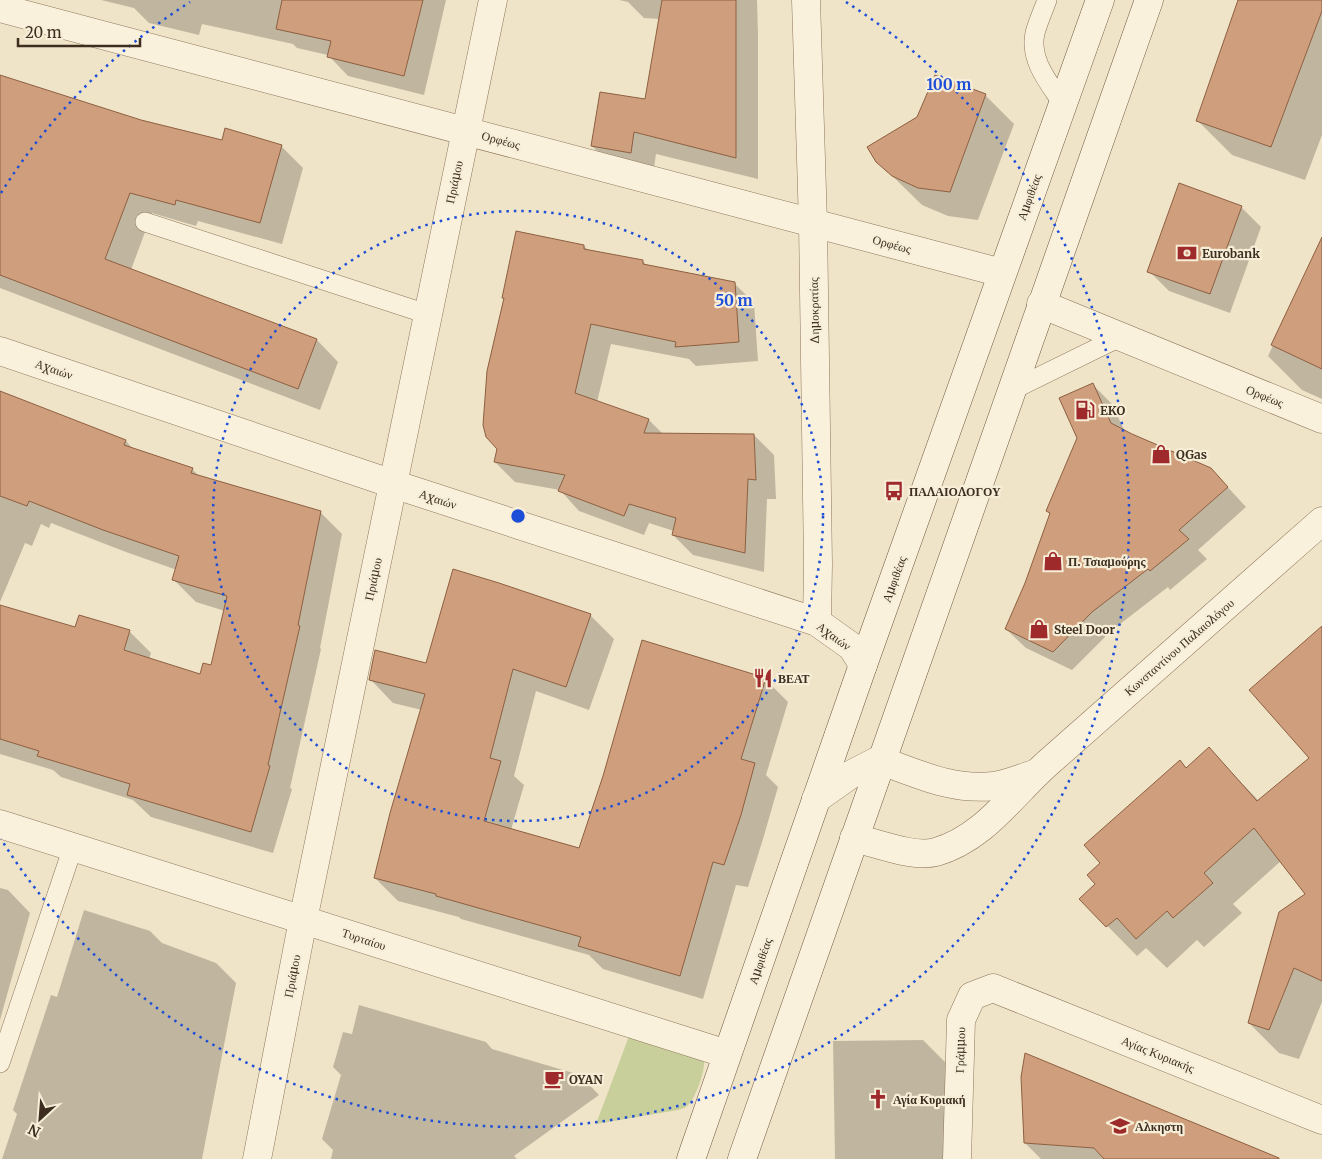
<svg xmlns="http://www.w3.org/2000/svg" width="1322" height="1159" viewBox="0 0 1322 1159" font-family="Merriweather,serif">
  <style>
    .green { fill: #c9cf9b }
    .shadow { fill: #0003 }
    .building { fill: #cf9f7d; stroke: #8d5f41 }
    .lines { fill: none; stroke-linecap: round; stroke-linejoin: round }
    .service-casing { stroke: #8d765c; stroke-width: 20 }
    .minor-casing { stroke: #8d765c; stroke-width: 29 }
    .secondary-casing { stroke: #6f573f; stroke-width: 29 }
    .service { stroke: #faf1dc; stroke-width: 19 }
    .minor { stroke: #faf1dc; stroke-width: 28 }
    .secondary { stroke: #faf1dc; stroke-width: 28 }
    .ring { fill: none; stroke: #1d4ed8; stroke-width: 2.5; stroke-dasharray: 2.5 5 }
    .labels { text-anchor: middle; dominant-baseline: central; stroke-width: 4.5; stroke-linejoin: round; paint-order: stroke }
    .street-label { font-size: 12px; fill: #3d2e20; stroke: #f7eed8 }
    .poi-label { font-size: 12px; font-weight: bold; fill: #3d2e20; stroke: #f7eed8; text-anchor: start }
    .centre { fill: #1d4ed8; stroke: #f7eed8; stroke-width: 2.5 }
    .ring-label { font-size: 15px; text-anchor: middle; font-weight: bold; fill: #1d4ed8; stroke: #f7eed8; stroke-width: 4.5; stroke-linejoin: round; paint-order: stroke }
  </style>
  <rect width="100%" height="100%" fill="#f0e4c8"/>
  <path class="green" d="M631 1031 704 1058C706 1069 696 1097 689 1104 686 1108 682 1109 678 1110L596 1124Z"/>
  <g class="shadow">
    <polygon points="101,0 446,0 424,95 348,76 328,55 297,48 293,44 202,24 199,35 149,23 134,8"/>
    <polygon points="619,0 757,0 758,33 758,179 656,154 653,175 615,169 592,146 646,101 660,19 644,18 628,2"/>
    <polygon points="1240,0 1322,0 1322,135 1305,180 1232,155 1198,121"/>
    <polygon points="0,76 141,121 222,142 281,146 303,168 282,244 198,221 196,226 152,213 131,270 317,340 338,362 320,410 0,288"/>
    <polygon points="985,95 1014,124 978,220 948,216 922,205 877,161"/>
    <polygon points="1241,207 1261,227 1230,313 1169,291 1149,271"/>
    <polygon points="584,246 589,251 643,261 647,266 734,283 754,303 758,361 696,366 689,359 611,344 597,402 649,420 663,434 754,435 774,455 776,499 767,499 764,572 693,555 673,535 674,531 649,523 644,535 579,511 560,490 515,482 495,462 498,448 505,299 503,298"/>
    <polygon points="1314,257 1322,258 1322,399 1302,390 1268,356"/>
    <polygon points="1093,385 1112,404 1125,432 1211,469 1246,507 1198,550 1207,559 1170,590 1168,587 1111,631 1072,670 1026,648 1006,629 1026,583 1050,514 1047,511 1078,438"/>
    <polygon points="0,392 126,441 134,450 192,469 200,477 320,512 342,534 320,648 321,649 290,788 292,789 273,853 151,817 133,800 61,777 53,770 0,754 0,606 76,629 129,631 151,653 149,660 201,675 212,666 225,611 196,602 174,580 177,570 126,552 51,523 49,528 41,524 32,546 25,543 0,602"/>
    <polygon points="590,615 614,639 589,710 536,691 514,776 524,785 511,830 580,850 765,679 788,702 766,775 778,787 763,839 748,887 736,885 703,999 603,969 589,955 461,919 459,917 398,901 375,878 422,710 393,703 370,679 427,664"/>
    <polygon points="1322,628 1322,1002 1299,1059 1279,1053 1249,1023 1307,894 1281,861 1233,904 1242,913 1204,947 1197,940 1167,968 1146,948 1137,956 1081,899 1097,885 1102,864 1179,761 1187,769 1209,749 1259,801 1311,758"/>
    <polygon points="0,888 8,890 30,913 0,1020"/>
    <polygon points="84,910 150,931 162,943 216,963 236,983 202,1159 2,1159 17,1114 13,1110 51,995 57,997"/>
    <polygon points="359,1005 486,1042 492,1049 580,1075 599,1095 514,1156 517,1159 331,1159 333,1150 322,1139 341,1075 333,1067 343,1032 352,1034"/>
    <polygon points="923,1040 960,1077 961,1159 835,1159 833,1041"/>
    <polygon points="1025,1143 1251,1159 1041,1159"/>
  </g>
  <g class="building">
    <polygon points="282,0 423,0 404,76 327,57 331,41 276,29"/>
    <polygon points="662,0 736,0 736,158 634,132 631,153 591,146 600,92 645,99"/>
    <polygon points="1238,0 1322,0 1322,11 1271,147 1196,121"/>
    <polygon points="0,75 141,120 222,140 225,128 282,145 260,223 176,200 175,205 130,193 105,259 317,339 298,389 0,275"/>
    <polygon points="935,75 986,94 950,192 918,188 892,176 876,162 867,147 917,117"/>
    <polygon points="1179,183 1242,206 1210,294 1147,272"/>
    <polygon points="516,231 584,245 584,249 643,260 643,264 735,282 739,342 675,347 676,342 591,324 575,393 649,419 644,433 754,434 756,480 748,479 745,553 672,535 676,518 629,504 624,516 558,491 565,475 494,462 497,449 486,437 483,425 487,371 504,298 502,298"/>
    <polygon points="1322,237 1322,369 1271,345"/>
    <polygon points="1093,383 1111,423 1132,434 1211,468 1228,487 1179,530 1189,539 1150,571 1148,569 1092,612 1053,652 1005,629 1025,583 1050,513 1046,511 1077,438 1059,398"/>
    <polygon points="0,391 126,440 124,445 193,468 191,473 321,511 298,625 300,626 268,765 270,766 251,832 127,795 130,784 37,756 39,751 0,739 0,605 75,627 79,615 130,630 124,650 200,674 203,663 211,665 227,596 172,580 179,556 103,530 29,501 27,506 0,496"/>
    <polygon points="453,569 499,583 591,614 566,687 513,669 490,758 501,761 484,821 579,848 603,776 642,640 766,678 741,759 755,763 741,815 724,865 713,862 680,976 578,946 581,937 436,896 436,894 374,878 390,813 425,694 369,680 375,650 426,663"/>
    <polygon points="1322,626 1322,981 1294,968 1269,1030 1248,1023 1279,912 1305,894 1254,828 1204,873 1213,883 1173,918 1167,911 1136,939 1117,918 1106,927 1079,899 1095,884 1087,875 1100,863 1084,845 1180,760 1186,768 1209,747 1257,801 1309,758 1249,690"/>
    <polygon points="1025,1053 1279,1158 1279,1159 1104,1159 1094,1148 1024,1143 1021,1077"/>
  </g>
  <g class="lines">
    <defs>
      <g id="service">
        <path d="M1047 0C1043 11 1038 22 1035 33 1029 60 1049 83 1063 104"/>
        <polyline points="145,222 427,314"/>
        <polyline points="1010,391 1120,337"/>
        <polyline points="0,1063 73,847"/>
      </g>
      <g id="minor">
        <polyline points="806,0 813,223 818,564 817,622"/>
        <polyline points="0,8 1002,273"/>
        <polyline points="1041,304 1322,419"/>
        <polyline points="0,351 393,484 817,622 852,647 863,665"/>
        <path d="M816 799 850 775 877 761H882C918 774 954 791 994 786 1007 784 1021 778 1034 774"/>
        <polyline points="0,824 727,1054"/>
        <path d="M854 838C877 843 913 858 936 852 985 838 1013 793 1050 761 1140 681 1231 601 1322 521"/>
        <polyline points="257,1159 303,920 493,0"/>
        <polyline points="957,1159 961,1020 972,996 993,988 1322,1120"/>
      </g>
      <g id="secondary">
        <polyline points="691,1159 863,665 1100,0"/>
        <polyline points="742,1159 1149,0"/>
      </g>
    </defs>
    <use href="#service" class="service-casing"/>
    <use href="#minor" class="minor-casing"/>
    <use href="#secondary" class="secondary-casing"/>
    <use href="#service" class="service"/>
    <use href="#minor" class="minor"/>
    <use href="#secondary" class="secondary"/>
  </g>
  <g class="ring">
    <circle cx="518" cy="516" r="305"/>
    <path d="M1 193A610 610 0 0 1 190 2M846 2A610 610 0 1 1 1 839"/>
  </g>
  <defs>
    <symbol id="bank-bare" viewBox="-9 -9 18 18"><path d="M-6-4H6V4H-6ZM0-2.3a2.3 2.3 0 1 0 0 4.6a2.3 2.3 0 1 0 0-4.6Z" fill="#9e2a2b" stroke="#f7eed8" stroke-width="2.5" paint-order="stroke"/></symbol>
    <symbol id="fuel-bare" viewBox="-9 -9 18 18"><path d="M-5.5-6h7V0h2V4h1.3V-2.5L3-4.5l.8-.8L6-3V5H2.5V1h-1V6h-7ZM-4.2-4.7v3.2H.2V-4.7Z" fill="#9e2a2b" stroke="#f7eed8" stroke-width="2.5" paint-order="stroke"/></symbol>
    <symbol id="shop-bare" viewBox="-9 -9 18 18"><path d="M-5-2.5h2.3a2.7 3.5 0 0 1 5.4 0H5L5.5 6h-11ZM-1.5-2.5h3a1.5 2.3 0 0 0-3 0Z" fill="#9e2a2b" stroke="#f7eed8" stroke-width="2.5" paint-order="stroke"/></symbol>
    <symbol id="bus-bare" viewBox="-9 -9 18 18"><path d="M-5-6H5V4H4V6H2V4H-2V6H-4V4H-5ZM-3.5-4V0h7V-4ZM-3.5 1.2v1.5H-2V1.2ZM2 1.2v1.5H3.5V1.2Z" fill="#9e2a2b" stroke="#f7eed8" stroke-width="2.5" paint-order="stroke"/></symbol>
    <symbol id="restaurant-bare" viewBox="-9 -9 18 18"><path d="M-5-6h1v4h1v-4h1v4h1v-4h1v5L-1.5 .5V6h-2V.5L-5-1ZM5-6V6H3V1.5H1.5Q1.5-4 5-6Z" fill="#9e2a2b" stroke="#f7eed8" stroke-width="2.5" paint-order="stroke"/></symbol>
    <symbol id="cafe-bare" viewBox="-9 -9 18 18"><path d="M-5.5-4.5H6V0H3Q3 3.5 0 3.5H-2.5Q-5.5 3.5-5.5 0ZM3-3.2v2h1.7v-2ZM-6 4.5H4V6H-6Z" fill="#9e2a2b" stroke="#f7eed8" stroke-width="2.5" paint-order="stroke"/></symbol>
    <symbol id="church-bare" viewBox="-9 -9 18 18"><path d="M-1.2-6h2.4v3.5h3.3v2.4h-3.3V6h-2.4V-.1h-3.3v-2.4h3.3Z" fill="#9e2a2b" stroke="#f7eed8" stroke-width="2.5" paint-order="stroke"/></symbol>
    <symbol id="school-bare" viewBox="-9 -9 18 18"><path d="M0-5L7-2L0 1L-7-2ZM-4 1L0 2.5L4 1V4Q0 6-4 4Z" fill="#9e2a2b" stroke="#f7eed8" stroke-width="2.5" paint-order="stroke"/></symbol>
  </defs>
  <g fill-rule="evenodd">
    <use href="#bank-bare" x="1173" y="239" width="28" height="28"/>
    <use href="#fuel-bare" x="1071" y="396" width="28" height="28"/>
    <use href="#shop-bare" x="1147" y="440" width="28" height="28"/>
    <use href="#bus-bare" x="880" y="477" width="28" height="28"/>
    <use href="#shop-bare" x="1039" y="547" width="28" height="28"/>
    <use href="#shop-bare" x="1025" y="615" width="28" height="28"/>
    <use href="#restaurant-bare" x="749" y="664" width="28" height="28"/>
    <use href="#cafe-bare" x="540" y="1065" width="28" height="28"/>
    <use href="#church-bare" x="864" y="1085" width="28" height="28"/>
    <use href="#school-bare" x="1106" y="1112" width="28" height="28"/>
  </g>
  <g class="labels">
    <g class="street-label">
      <text transform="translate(501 140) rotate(15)">Ορφέως</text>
      <text transform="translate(454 182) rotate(-78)">Πριάμου</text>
      <text transform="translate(1029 197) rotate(-70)">Αμφιθέας</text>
      <text transform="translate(892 244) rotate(15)">Ορφέως</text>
      <text transform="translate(814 311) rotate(-91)">Δημοκρατίας</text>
      <text transform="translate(54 369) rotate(19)">Αχαιών</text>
      <text transform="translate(1265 396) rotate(22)">Ορφέως</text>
      <text transform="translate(438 499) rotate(18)">Αχαιών</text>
      <text transform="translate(373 579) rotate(-78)">Πριάμου</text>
      <text transform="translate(894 579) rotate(-70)">Αμφιθέας</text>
      <text transform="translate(834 636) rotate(36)">Αχαιών</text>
      <text transform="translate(1179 647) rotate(-41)">Κωνσταντίνου Παλαιολόγου</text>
      <text transform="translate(364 939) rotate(18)">Τυρταίου</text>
      <text transform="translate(760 961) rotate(-71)">Αμφιθέας</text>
      <text transform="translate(292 976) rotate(-79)">Πριάμου</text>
      <text transform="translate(960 1050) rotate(-88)">Γράμμου</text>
      <text transform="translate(1158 1054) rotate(22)">Αγίας Κυριακής</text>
    </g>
    <g class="poi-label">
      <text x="1202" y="253">Eurobank</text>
      <text x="1100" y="410">EKO</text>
      <text x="1176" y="454">QGas</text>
      <text x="909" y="491">ΠΑΛΑΙΟΛΟΓΟΥ</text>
      <text x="1068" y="561">Π. Τσιαμούρης</text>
      <text x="1054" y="629">Steel Door</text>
      <text x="778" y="678">ΒΕΑΤ</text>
      <text x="569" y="1079">OYAN</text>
      <text x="893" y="1099">Αγία Κυριακή</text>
      <text x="1135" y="1126">Αλκηστη</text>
    </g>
  </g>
  <circle cx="518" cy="516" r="8" class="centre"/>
  <g class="ring-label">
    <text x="949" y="90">100 m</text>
    <text x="734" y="306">50 m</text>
  </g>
  <g transform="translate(40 1119) rotate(206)" stroke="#f7eed8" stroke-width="4" paint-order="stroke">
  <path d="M0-4L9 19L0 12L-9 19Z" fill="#3d2e20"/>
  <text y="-8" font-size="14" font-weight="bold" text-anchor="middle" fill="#3d2e20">N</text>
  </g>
  <path d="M18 38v8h122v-8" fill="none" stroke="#3d2e20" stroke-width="2.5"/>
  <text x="25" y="38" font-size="15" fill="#3d2e20" stroke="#f7eed8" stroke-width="4" paint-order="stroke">20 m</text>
</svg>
